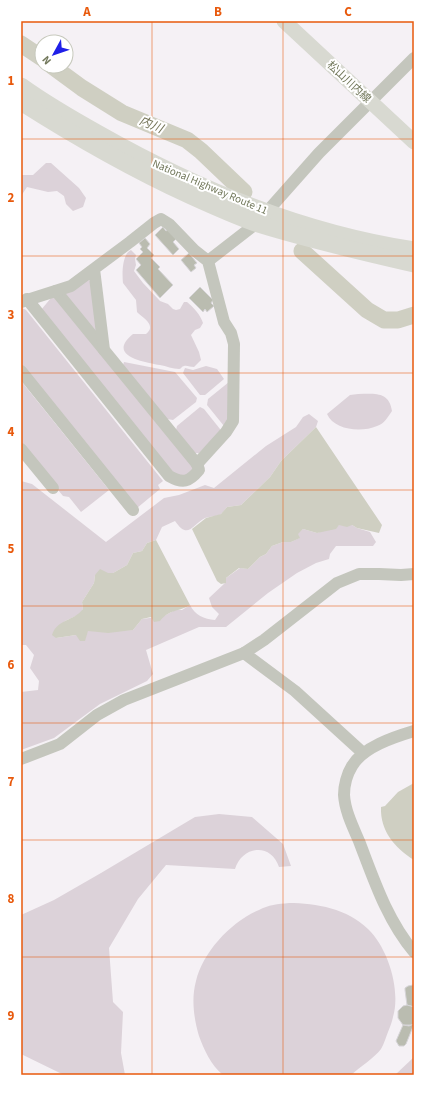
<svg xmlns="http://www.w3.org/2000/svg" width="435" height="1096" viewBox="0 0 435 1096" font-family="'Source Sans 3','Noto Sans JP',sans-serif">
  <style>
    .green { fill: #dcd2d9 }
    .water { fill: #cfcfc2 }
    .lines { fill: none; stroke-linecap: round; stroke-linejoin: round }
    .river { stroke: #cfcfc2; stroke-width: 17 }
    .building { fill: #babcb0; stroke: #d6d4d7 }
    .minor { stroke: #c4c6bd; stroke-width: 12 }
    .major { stroke: #d8d9d1; stroke-width: 15 }
    .highway { stroke: #d8d9d1; stroke-width: 17 }
    .grid { fill: none; stroke: #e8590c; stroke-width: 1; stroke-opacity: 0.55 }
    .labels { text-anchor: middle; dominant-baseline: central; stroke-width: 4; stroke-linejoin: round; paint-order: stroke }
    .street-label { font-size: 11px; fill: #72785b; stroke: #fff }
    .water-label { font-size: 12px; font-style: italic; fill: #727255; stroke: #fff }
    .neatline { fill: none; stroke: #e8590c; stroke-width: 1.5 }
    .grid-label { font-size: 13px; text-anchor: middle; font-weight: bold; fill: #e8590c }
  </style>
  <rect width="100%" height="100%" fill="#f5f1f5"/>
  <g class="green">
    <polygon points="46,163 51,163 79,188 86,198 83,207 73,211 66,204 64,196 57,191 48,192 27,187 21,196 21,175 33,175"/>
    <path d="M131 250 136 255 135 259 136 265 134 271 143 283 160 301 168 304 173 309 176 310 180 309 184 302H187C194 308 200 314 203 323L200 328 195 330 191 335 199 352 201 360 194 367C190 367 187 365 184 366 180 367 183 368 179 369 173 369 166 366 160 365 144 362 106 356 133 334H146C157 325 143 318 137 312L136 300 123 283C122 274 122 254 131 250Z"/>
    <polygon points="88,278 92,285 97,333 61,294"/>
    <polygon points="57,296 197,469 191,476 176,476 41,310 51,298"/>
    <polygon points="22,308 26,310 163,481 158,485 160,489 137,508 21,365"/>
    <polygon points="124,362 175,372 197,398 196,402 173,420 167,419 123,365"/>
    <polygon points="206,366 217,369 224,379 205,395 200,395 183,373 185,368 193,370"/>
    <polygon points="21,381 109,490 81,512 69,497 63,496 21,444"/>
    <polygon points="229,382 230,417 224,426 207,405 208,399"/>
    <path d="M358 394C374 394 389 391 392 411 388 417 384 424 377 426 361 433 334 430 327 414L350 395Z"/>
    <polygon points="200,407 204,409 220,429 220,432 199,453 194,453 176,430 177,426"/>
    <path d="M309 414 318 421 316 427 281 461 270 477 241 505 227 507C225 509 223 513 221 514 217 517 210 516 205 518 192 525 188 540 175 521L162 527 156 540 147 543 142 551 133 553 127 565 113 573H108L95 575 94 583 82 602 83 609 80 614 65 621 56 638 76 635 88 631 133 630 142 619 164 616 175 610H182L190 605C195 615 204 619 215 620L219 614 212 607 209 598 225 583 226 578 240 568 248 569 260 557 266 554 272 546 283 542H291L299 538 297 534 303 529 317 533 339 525H352L357 528 370 532 376 542 373 546H336L330 554 329 559 316 563 297 573 268 593 226 627H199L146 650 153 674 147 681 100 704 54 738 21 750V692L38 690 39 681 30 668 34 655 26 645H21V481L32 484 106 542 164 498 179 495 205 485 214 488 266 446 296 427 303 417Z"/>
    <path d="M219 814 252 817 283 844 291 866 279 867C271 842 242 846 235 869L166 865 138 899 109 948 113 1002 123 1012 121 1053 125 1075H64L21 1054V915L54 900 101 873 195 817Z"/>
    <path d="M289 903C316 903 348 909 368 929 388 948 401 990 393 1017 392 1022 390 1027 388 1032 386 1037 384 1044 381 1049 375 1057 359 1068 351 1075H223C211 1065 204 1050 199 1036 194 1019 191 999 196 981 203 952 231 922 259 910 268 905 278 904 289 903Z"/>
    <polygon points="414,1057 414,1075 395,1075"/>
  </g>
  <g class="water">
    <polygon points="316,427 382,525 379,533 357,528 352,525 347,527 339,525 336,529 317,533 303,529 298,534 300,538 291,542 283,542 272,546 266,554 260,557 248,569 239,568 226,578 226,583 221,584 217,581 192,529 206,518 221,514 227,507 241,505 270,477 281,461"/>
    <path d="M156 540 190 605C179 612 169 609 160 621L154 622 151 617 142 619 133 630 108 633 88 631 85 641H80L76 635 56 638 52 635C57 619 74 621 83 609L82 602 94 583 95 575 100 569 108 573H113L127 565 133 553 142 551 147 543Z"/>
    <path d="M414 783V860C395 848 380 831 381 807L385 806 398 792Z"/>
  </g>
  <g class="lines">
    <g class="river">
      <polyline points="21,44 42,58"/>
      <polyline points="52,66 82,88 122,113 187,140 201,151 244,192"/>
      <polyline points="302,251 367,310 384,320 398,320 414,315"/>
    </g>
  </g>
  <g class="building">
    <polygon points="163,227 166,231 169,229 177,238 173,242 179,249 173,255 155,235"/>
    <polygon points="145,238 150,244 147,248 154,255 151,258 160,267 158,269 173,285 160,298 136,270 141,265 136,259 143,252 140,249 142,247 139,243"/>
    <polygon points="189,253 197,263 194,265 196,268 191,272 181,260"/>
    <polygon points="200,287 213,300 211,303 214,306 207,312 205,309 203,312 189,298"/>
    <polygon points="413,985 414,985 414,1007 407,1005 405,990 405,988 408,986"/>
    <polygon points="407,1005 414,1007 414,1024 412,1025 403,1025 398,1018 398,1011 403,1006"/>
    <polygon points="414,1024 406,1044 404,1046 399,1046 396,1041 403,1025 409,1026"/>
  </g>
  <g class="lines">
    <g class="minor">
      <polyline points="208,261 257,223 319,153 414,58"/>
      <polyline points="56,291 104,350"/>
      <path d="M27 299 169 476C183 484 189 482 199 470L197 464"/>
      <polyline points="21,302 71,286 130,242 154,223 161,219 169,224 194,250 208,261 224,322 231,333 234,344 233,421 226,432 197,464 104,350 94,269"/>
      <polyline points="21,371 133,510"/>
      <polyline points="21,449 53,488"/>
      <polyline points="244,653 295,691 363,753"/>
      <path d="M414 731C394 737 363 747 352 766 347 774 344 786 344 795 345 811 353 827 359 841 374 880 387 920 414 952"/>
      <polyline points="21,759 60,744 97,715 124,700 244,653 264,640 337,583 359,574 379,574 401,575 414,574"/>
    </g>
    <polyline class="major" points="284,21 414,142"/>
    <g class="highway">
      <path d="M21 86C46 104 72 119 99 134 196 189 303 233 414 250"/>
      <path d="M21 102C76 137 132 169 191 196 213 206 235 216 258 224 309 240 362 252 414 264"/>
    </g>
  </g>
  <path class="grid" d="M152 21V1075M283 21V1075M21 139H414M21 256H414M21 373H414M21 490H414M21 606H414M21 723H414M21 840H414M21 957H414"/>
  <g class="labels">
    <g class="street-label">
      <text transform="translate(349 82) rotate(43)">松山川内線</text>
      <text transform="translate(210 187) rotate(23)">National Highway Route 11</text>
    </g>
    <g class="water-label">
      <text transform="translate(151 125) rotate(23)">内川</text>
    </g>
  </g>
  <rect width="435" height="1096" fill="none" stroke="#ffffff" stroke-width="44"/>
  <g transform="translate(54 54) rotate(230)"><circle r="19" fill="#ffffff" stroke="#c7c9bd"/>
  <path d="M0-3L7 15L0 10L-7 15Z" fill="#1f1fe8"/>
  <text y="-6" font-size="11" font-weight="bold" text-anchor="middle" fill="#72785b">N</text>
  </g>
  <rect x="22" y="22" width="391" height="1052" class="neatline"/>
  <g class="grid-label">
    <text x="87" y="16">A</text>
    <text x="218" y="16">B</text>
    <text x="348" y="16">C</text>
    <text x="11" y="85">1</text>
    <text x="11" y="202">2</text>
    <text x="11" y="319">3</text>
    <text x="11" y="436">4</text>
    <text x="11" y="553">5</text>
    <text x="11" y="669">6</text>
    <text x="11" y="786">7</text>
    <text x="11" y="903">8</text>
    <text x="11" y="1020">9</text>
  </g>
</svg>
